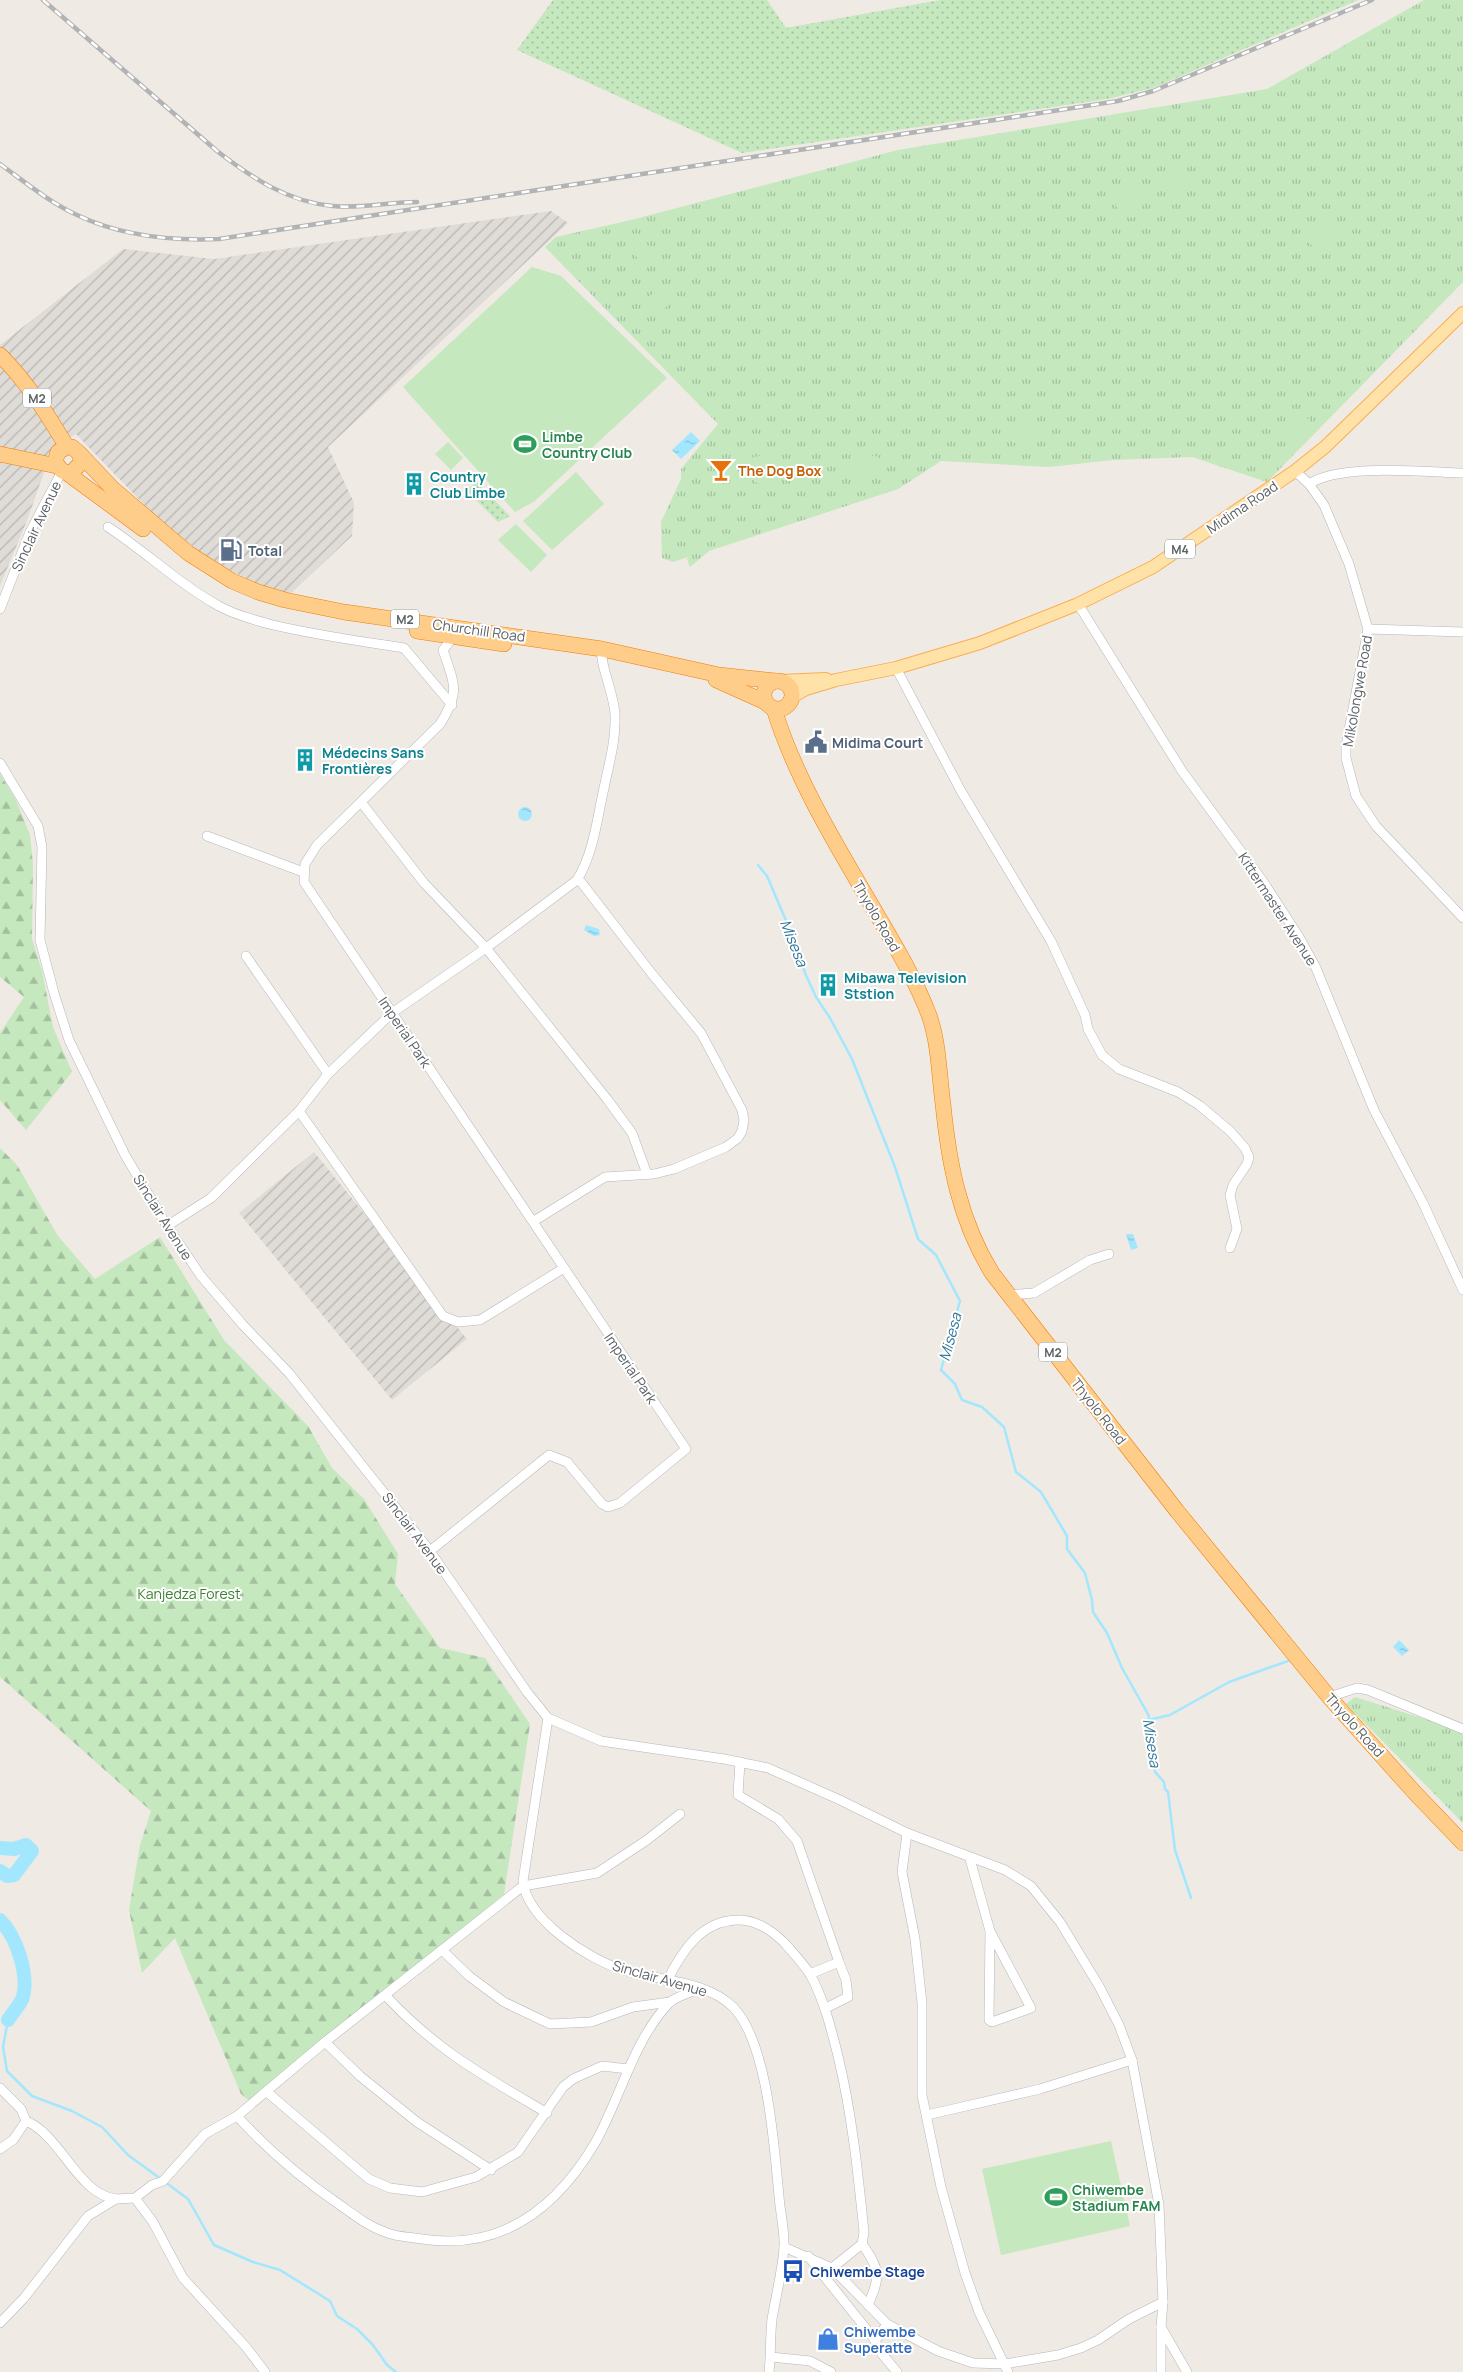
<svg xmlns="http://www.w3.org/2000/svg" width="1463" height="2372" viewBox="0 0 1463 2372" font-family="Manrope,sans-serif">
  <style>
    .industrial { fill: url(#industrial-furrows) }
    .grass { fill: url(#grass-tufts) }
    .forest { fill: url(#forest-firs) }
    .park { fill: url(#park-dots) }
    .pitch { fill: #c5e8be }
    .water { fill: url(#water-ripples) }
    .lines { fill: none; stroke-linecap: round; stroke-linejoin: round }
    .stream { stroke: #a3e7ff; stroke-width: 2.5 }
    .river { stroke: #a3e7ff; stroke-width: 14 }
    .street-casing { stroke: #b4b7bb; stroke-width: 10 }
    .primary-casing { stroke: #fbad50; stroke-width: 14 }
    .highway-casing { stroke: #f27c00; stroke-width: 16 }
    .street { stroke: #fff; stroke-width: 9 }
    .primary { stroke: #ffe2a8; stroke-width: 12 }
    .highway { stroke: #ffcd8a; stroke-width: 15 }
    .rail-casing { stroke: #b2b3b4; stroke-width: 4.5 }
    .rail { stroke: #fff; stroke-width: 2.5; stroke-dasharray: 8; stroke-linecap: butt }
    .labels { text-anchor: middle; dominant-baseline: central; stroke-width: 4; stroke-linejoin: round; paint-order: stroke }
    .shield { fill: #fff; stroke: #8c9093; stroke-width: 1 }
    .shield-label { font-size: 12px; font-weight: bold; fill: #5b6165 }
    .leisure-label { font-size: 14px; font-weight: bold; fill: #27864d; stroke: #fff; text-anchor: start }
    .food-label { font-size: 14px; font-weight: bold; fill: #c56008; stroke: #fff; text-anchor: start }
    .culture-label { font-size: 14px; font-weight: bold; fill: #0d838f; stroke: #fff; text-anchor: start }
    .street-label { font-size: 14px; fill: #5b6165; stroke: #fff }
    .service-label { font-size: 14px; font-weight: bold; fill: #4e5e75; stroke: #fff; text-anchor: start }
    .park-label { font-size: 14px; fill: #39822e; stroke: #fff }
    .transit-label { font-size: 14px; font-weight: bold; fill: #164399; stroke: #fff; text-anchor: start }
    .shop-label { font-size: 14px; font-weight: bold; fill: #366cbe; stroke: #fff; text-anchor: start }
    .water-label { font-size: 15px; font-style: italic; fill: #32789c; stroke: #fff }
  </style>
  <defs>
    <pattern id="industrial-furrows" width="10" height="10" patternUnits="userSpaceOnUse" patternTransform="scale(1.25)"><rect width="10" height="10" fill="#dfdcd7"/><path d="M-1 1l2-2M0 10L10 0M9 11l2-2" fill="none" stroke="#b8b6b2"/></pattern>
    <pattern id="grass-tufts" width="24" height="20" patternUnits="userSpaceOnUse" patternTransform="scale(1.25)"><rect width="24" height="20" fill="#c5e8be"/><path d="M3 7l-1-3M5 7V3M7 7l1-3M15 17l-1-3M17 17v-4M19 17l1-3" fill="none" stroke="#a3bf9e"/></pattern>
    <pattern id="forest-firs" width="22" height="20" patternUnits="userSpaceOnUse" patternTransform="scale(1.25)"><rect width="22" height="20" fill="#c5e8be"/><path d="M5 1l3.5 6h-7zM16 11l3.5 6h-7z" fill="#a3bf9e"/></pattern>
    <pattern id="park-dots" width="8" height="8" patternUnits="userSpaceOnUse" patternTransform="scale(1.25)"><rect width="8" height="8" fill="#c5e8be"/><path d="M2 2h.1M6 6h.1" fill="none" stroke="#a3bf9e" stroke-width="1.8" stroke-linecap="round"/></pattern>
    <pattern id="water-ripples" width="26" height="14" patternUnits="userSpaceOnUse" patternTransform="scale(1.25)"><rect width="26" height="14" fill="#a3e7ff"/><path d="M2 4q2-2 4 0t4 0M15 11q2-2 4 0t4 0" fill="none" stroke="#88bfd2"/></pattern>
  </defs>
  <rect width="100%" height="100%" fill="#efeae3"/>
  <g class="industrial">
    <polygon points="551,211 568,223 328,447 354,503 352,536 285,599 209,559 159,520 76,434 53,447 28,518 0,586 0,345 123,249 214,259"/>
    <polygon points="314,1152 467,1339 392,1400 239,1213"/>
  </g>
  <g class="grass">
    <polygon points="1424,0 1463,0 1463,282 1267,482 1192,457 1112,460 1050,467 941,461 898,489 709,551 690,567 687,559 688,557 673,562 662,558 661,522 681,479 681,469 718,424 545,247 556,237 631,220 898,150 1267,89"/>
    <polygon points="1355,1697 1463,1731 1463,1823 1346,1704"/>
  </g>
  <g class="forest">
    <polygon points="0,774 16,800 30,835 33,864 32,939 42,971 53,1027 72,1072 26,1130 0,1100 0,1033 24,997 0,977"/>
    <polygon points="0,1148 17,1165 58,1236 95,1279 160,1237 224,1340 308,1426 332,1468 364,1499 398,1554 395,1584 440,1648 485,1658 530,1724 504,1894 251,2102 241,2094 175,1938 142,1973 129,1910 140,1845 151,1811 0,1677"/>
  </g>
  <g class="park">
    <polygon points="553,0 767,0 786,28 940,0 1358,0 1153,88 1107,99 742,153 517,50"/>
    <polygon points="477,482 510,516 498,522 466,490"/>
  </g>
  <g class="pitch">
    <path d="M1170 169C1180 168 1185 172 1190 181L1188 186 1175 197C1165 194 1162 181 1164 171Z"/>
    <polygon points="1429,176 1438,181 1437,189 1425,196 1418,195 1416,188 1423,177"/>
    <path d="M1132 185 1147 195 1139 213 1133 218C1110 213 1109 190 1132 185Z"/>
    <path d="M1330 227 1336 231 1339 237C1332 249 1318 252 1308 242 1309 230 1320 229 1330 227Z"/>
    <path d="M638 243 659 248 662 257 660 264 653 267C642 263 636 261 634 250Z"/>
    <polygon points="532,267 561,276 667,378 535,501 515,512 403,387"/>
    <path d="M656 292 666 294 671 302 658 315 648 316C637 305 645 298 656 292Z"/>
    <path d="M1029 415C1038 420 1043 424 1042 435L1028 446 1012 442 1011 429Z"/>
    <polygon points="1303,417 1309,419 1315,432 1308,438 1288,442 1283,435 1282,427"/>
    <polygon points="448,442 463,458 451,470 435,454"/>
    <path d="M768 454 777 462 776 471 763 485C749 482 744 471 750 458Z"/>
    <polygon points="874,455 881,459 883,464 867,475 855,478 851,473 853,469"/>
    <polygon points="576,472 604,504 552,550 523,521"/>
    <polygon points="516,524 547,555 531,572 498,540"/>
    <polygon points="1111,2141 1130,2226 1001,2255 982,2169"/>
  </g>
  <g class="water">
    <polygon points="691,432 700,441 681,459 672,450"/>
    <circle cx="525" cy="814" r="7"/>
    <polygon points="586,925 599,929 600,935 594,936 584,930"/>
    <polygon points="1126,1234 1133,1234 1138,1248 1131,1250"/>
    <polygon points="1399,1640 1409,1650 1402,1656 1393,1647"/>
  </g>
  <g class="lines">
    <g class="stream">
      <polyline points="758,865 767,876 793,937 805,973 816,997 830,1018 852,1059 895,1167 918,1239 936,1255 960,1301 941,1370 955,1384 962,1400 982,1407 1004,1427 1016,1472 1041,1492 1067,1536 1067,1549 1085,1573 1092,1600 1093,1612 1107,1633 1122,1668 1149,1716 1148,1731 1154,1753 1155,1772 1164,1782 1165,1789 1168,1792 1175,1850 1191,1898"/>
      <polyline points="1148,1720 1170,1715 1229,1682 1288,1661"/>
      <polyline points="8,2020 3,2047 7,2071 32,2096 72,2111 102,2127 128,2155 161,2179"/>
      <polyline points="165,2182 188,2199 214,2245 253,2262 280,2270 330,2301 337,2316 357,2329 373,2345 387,2365 396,2372"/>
    </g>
    <g class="river">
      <polyline points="0,1848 14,1849 26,1845 32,1851 14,1875 7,1876 0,1871"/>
      <path d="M0 1920C16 1936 29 1973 23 1997 21 2004 12 2013 8 2020"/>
    </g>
    <defs>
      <g id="street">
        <polyline points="1295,471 1309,484 1324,505 1349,564 1368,629 1346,746 1346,758 1356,796 1376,826 1463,918"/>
        <path d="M1309 484C1340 463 1424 472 1463 473"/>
        <path d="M108 527C146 552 179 584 219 606 234 615 252 619 269 624 314 635 359 641 404 648L452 705"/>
        <polyline points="1078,604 1182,771 1264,883 1299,937 1316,968 1374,1110 1423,1203 1463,1290"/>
        <polyline points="0,609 30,532 62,471"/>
        <polyline points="1368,629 1463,632"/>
        <polyline points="896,668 961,791 1051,941 1085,1015 1088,1029 1102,1055 1119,1069 1178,1092 1199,1105 1230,1131 1245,1148 1249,1157 1247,1164 1233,1185 1230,1195 1237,1229 1230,1248"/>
        <path d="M0 763 38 826 42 847 40 940 54 993 69 1040 125 1155 167 1226 201 1276 243 1325 289 1373 430 1551 527 1692 548 1718 523 1881C527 1920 588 1959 623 1970 658 1981 706 1980 733 2007 768 2043 774 2146 779 2196 780 2212 785 2231 784 2248 782 2272 776 2296 772 2319 770 2337 771 2354 769 2372"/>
        <polyline points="361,802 424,883 486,948 607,1099 632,1133 647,1174"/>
        <polyline points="207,836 303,872"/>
        <polyline points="246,956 328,1074"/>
        <polyline points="299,1111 443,1316 458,1322 480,1320 564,1268"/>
        <polyline points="534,1221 605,1177 654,1174 674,1169 726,1147 738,1138 742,1131 744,1120 742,1110 701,1033 652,974 581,882 577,880"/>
        <path d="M167 1226 211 1198 299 1111 328 1074 392 1013 486 948 577 880C594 852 597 819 604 788 609 764 616 740 615 716 615 695 599 664 602 649"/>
        <polyline points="1008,1295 1034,1293 1090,1260 1109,1254"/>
        <path d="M430 1551 549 1455 567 1462 602 1504 608 1507 620 1503 686 1449 304 882 305 864 317 845 440 724C461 691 454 684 443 650L455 635"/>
        <polyline points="1329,1697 1357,1688 1368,1690 1463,1729"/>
        <polyline points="548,1718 601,1741 724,1759 768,1768 840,1800 907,1833 1005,1870 1031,1886 1060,1922 1099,1986 1119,2025 1132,2060 1159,2205 1163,2302 1161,2327 1187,2372"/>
        <polyline points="740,1762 738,1795 778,1819 797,1841 839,1962"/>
        <polyline points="907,1833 902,1872 915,1939 922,2003 922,2095 941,2187 965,2273 979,2312 1008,2372"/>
        <polyline points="970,1859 990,1931 989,2020 992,2022 1031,2008 990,1931"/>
        <polyline points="442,1950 469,1976 504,2002 550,2024 591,2022 633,2007 670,2002"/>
        <polyline points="810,1974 839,1962 846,1980 848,1997 826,2008"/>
        <path d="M667 1981C682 1951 701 1921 737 1920 757 1919 776 1933 789 1948 796 1956 804 1965 810 1974 824 2000 831 2028 838 2056 852 2114 858 2173 864 2232L862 2244 832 2268"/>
        <path d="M386 1996C436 2050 484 2076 547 2113"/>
        <polyline points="325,2042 360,2076 417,2122 491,2170"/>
        <path d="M0 2088 21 2109 26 2121C61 2135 77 2194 116 2199"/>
        <polyline points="267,2092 369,2179 390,2188 422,2192 476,2177 518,2152 563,2087 573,2079 602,2066 628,2069"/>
        <polyline points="927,2115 1040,2089 1132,2060"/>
        <path d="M237 2116C268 2150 302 2179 340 2205 354 2215 368 2226 385 2232 396 2237 410 2237 422 2239 501 2251 556 2209 595 2143 620 2099 633 2041 669 2003 676 1996 691 1993 700 1988"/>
        <polyline points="0,2149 13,2140 26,2121"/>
        <polyline points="135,2198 153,2222 183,2278 246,2347 265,2372"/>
        <path d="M862 2244C880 2269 881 2276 868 2305"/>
        <polyline points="784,2247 832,2268 887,2324 938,2351 973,2363 1005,2364 1058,2355 1081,2348 1098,2340 1129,2319 1163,2302"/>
        <polyline points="808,2256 875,2340"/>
        <polyline points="0,2323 24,2298 88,2216 116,2199 135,2198 152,2185 163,2181 205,2134 237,2116 325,2042 523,1886 597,1873 647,1840 680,1814"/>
        <polyline points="887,2324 875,2341 882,2354 897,2372"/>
        <polyline points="771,2357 810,2361 831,2372"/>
        <polyline points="1161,2372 1161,2327"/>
      </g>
      <g id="primary">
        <polyline points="780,681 826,679"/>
        <polyline points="792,697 806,689 836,680 896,668 980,643 1078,604 1153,567 1295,471 1325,447 1463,313"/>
      </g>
      <g id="highway">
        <path d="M0 355C28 383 47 414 67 447H72L80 454 81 463 71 473 62 471 55 462 58 452 67 447"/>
        <polyline points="0,454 57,466"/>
        <polyline points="80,454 112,488 188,553 232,581 258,592 285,600 344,612 602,649 719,675 776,681"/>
        <polyline points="67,473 143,529"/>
        <polyline points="417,631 504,644"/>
        <polyline points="716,680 765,702"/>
        <circle cx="778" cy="695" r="14"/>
        <path d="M774 709C797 783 840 851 879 918 897 949 916 981 929 1015 939 1043 939 1075 943 1104 949 1165 960 1221 992 1273L1177 1511 1329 1697 1415 1793 1463 1843"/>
      </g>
    </defs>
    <use href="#street" class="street-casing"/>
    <use href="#primary" class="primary-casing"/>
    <use href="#highway" class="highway-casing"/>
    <use href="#street" class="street"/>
    <use href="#primary" class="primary"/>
    <use href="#highway" class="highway"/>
    <defs>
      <g id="rail">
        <path d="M43 0 217 151C252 178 288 202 333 206 360 209 390 202 417 202"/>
        <path d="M0 164C25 182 49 202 77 215 121 236 171 241 219 239L1118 101 1153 91 1372 0"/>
      </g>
    </defs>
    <use href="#rail" class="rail-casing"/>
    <use href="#rail" class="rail"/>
  </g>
  <defs>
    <symbol id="stadium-bare" viewBox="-9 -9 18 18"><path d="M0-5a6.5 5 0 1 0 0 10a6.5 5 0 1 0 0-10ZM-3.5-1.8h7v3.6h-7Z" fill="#2e9e5b" stroke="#fff" stroke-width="2.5" paint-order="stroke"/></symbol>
    <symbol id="bar-bare" viewBox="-9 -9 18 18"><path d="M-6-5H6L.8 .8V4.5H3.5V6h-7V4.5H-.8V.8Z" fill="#e8710a" stroke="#fff" stroke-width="2.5" paint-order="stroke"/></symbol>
    <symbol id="building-bare" viewBox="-9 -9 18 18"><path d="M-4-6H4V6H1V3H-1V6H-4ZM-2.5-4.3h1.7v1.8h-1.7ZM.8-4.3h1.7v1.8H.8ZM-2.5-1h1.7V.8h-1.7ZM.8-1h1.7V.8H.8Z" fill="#0f9aa8" stroke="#fff" stroke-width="2.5" paint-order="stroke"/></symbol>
    <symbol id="fuel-bare" viewBox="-9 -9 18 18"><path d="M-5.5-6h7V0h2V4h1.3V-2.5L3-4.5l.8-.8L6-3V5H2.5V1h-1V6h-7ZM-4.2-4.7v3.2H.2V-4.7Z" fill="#5c6f8a" stroke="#fff" stroke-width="2.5" paint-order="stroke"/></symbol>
    <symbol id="civic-bare" viewBox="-9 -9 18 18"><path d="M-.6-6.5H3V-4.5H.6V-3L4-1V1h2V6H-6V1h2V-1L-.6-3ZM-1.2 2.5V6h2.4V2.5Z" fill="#5c6f8a" stroke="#fff" stroke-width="2.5" paint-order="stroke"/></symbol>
    <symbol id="bus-bare" viewBox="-9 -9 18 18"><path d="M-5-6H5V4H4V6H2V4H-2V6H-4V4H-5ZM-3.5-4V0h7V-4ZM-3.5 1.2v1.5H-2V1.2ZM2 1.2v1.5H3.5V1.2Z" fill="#1a4fb4" stroke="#fff" stroke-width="2.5" paint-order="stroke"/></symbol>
    <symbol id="shop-bare" viewBox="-9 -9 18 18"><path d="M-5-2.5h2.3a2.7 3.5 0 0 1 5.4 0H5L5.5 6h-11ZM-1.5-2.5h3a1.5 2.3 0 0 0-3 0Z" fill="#3f7fe0" stroke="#fff" stroke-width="2.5" paint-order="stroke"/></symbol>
  </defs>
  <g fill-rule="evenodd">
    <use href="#stadium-bare" x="509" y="428" width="32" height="32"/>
    <use href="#bar-bare" x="705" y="454" width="32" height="32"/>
    <use href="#building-bare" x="398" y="468" width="32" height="32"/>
    <use href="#fuel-bare" x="215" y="534" width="32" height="32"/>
    <use href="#civic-bare" x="800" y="726" width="32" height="32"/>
    <use href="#building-bare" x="289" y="744" width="32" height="32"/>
    <use href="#building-bare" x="812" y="969" width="32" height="32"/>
    <use href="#stadium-bare" x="1040" y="2181" width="32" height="32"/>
    <use href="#bus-bare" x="777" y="2255" width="32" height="32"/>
    <use href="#shop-bare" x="812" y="2323" width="32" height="32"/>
  </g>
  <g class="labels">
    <g class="shield">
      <rect x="23" y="388.5" width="28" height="19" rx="4"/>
      <rect x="1165" y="539.5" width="30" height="19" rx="4"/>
      <rect x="391" y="609.5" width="28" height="19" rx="4"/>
      <rect x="1039" y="1342.5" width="28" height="19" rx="4"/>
    </g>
    <g class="shield-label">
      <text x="37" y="398">M2</text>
      <text x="1180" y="549">M4</text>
      <text x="405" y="619">M2</text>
      <text x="1053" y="1352">M2</text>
    </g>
    <g class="leisure-label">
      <text x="542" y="436">Limbe<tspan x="542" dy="16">Country Club</tspan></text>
      <text x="1072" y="2189">Chiwembe<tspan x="1072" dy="16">Stadium FAM</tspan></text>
    </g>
    <g class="food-label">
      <text x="738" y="470">The Dog Box</text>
    </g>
    <g class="culture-label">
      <text x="430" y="476">Country<tspan x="430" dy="16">Club Limbe</tspan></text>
      <text x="322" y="752">Médecins Sans<tspan x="322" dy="16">Frontières</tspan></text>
      <text x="844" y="977">Mibawa Television<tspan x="844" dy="16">Ststion</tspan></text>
    </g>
    <g class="street-label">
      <text transform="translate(1242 507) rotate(-34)">Midima Road</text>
      <text transform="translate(36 526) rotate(-65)">Sinclair Avenue</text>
      <text transform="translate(479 630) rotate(8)">Churchill Road</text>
      <text transform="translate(1357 691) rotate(-80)">Mikolongwe Road</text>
      <text transform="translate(1278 909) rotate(57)">Kittermaster Avenue</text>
      <text transform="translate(877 916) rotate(60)">Thyolo Road</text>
      <text transform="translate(405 1032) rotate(56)">Imperial Park</text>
      <text transform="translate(163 1217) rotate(58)">Sinclair Avenue</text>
      <text transform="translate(631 1368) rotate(56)">Imperial Park</text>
      <text transform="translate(1099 1411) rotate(52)">Thyolo Road</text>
      <text transform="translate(415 1533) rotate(53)">Sinclair Avenue</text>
      <text transform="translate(1355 1725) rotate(48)">Thyolo Road</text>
      <text transform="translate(660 1978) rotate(16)">Sinclair Avenue</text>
    </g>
    <g class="service-label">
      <text x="248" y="550">Total</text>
      <text x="832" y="742">Midima Court</text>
    </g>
    <g class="park-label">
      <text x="189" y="1593">Kanjedza Forest</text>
    </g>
    <g class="transit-label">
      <text x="810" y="2271">Chiwembe Stage</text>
    </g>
    <g class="shop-label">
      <text x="844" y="2331">Chiwembe<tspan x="844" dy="16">Superatte</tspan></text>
    </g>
    <g class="water-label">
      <text transform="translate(794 943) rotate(68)">Misesa</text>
      <text transform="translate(950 1337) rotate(-75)">Misesa</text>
      <text transform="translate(1152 1743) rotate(81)">Misesa</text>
    </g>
  </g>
</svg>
